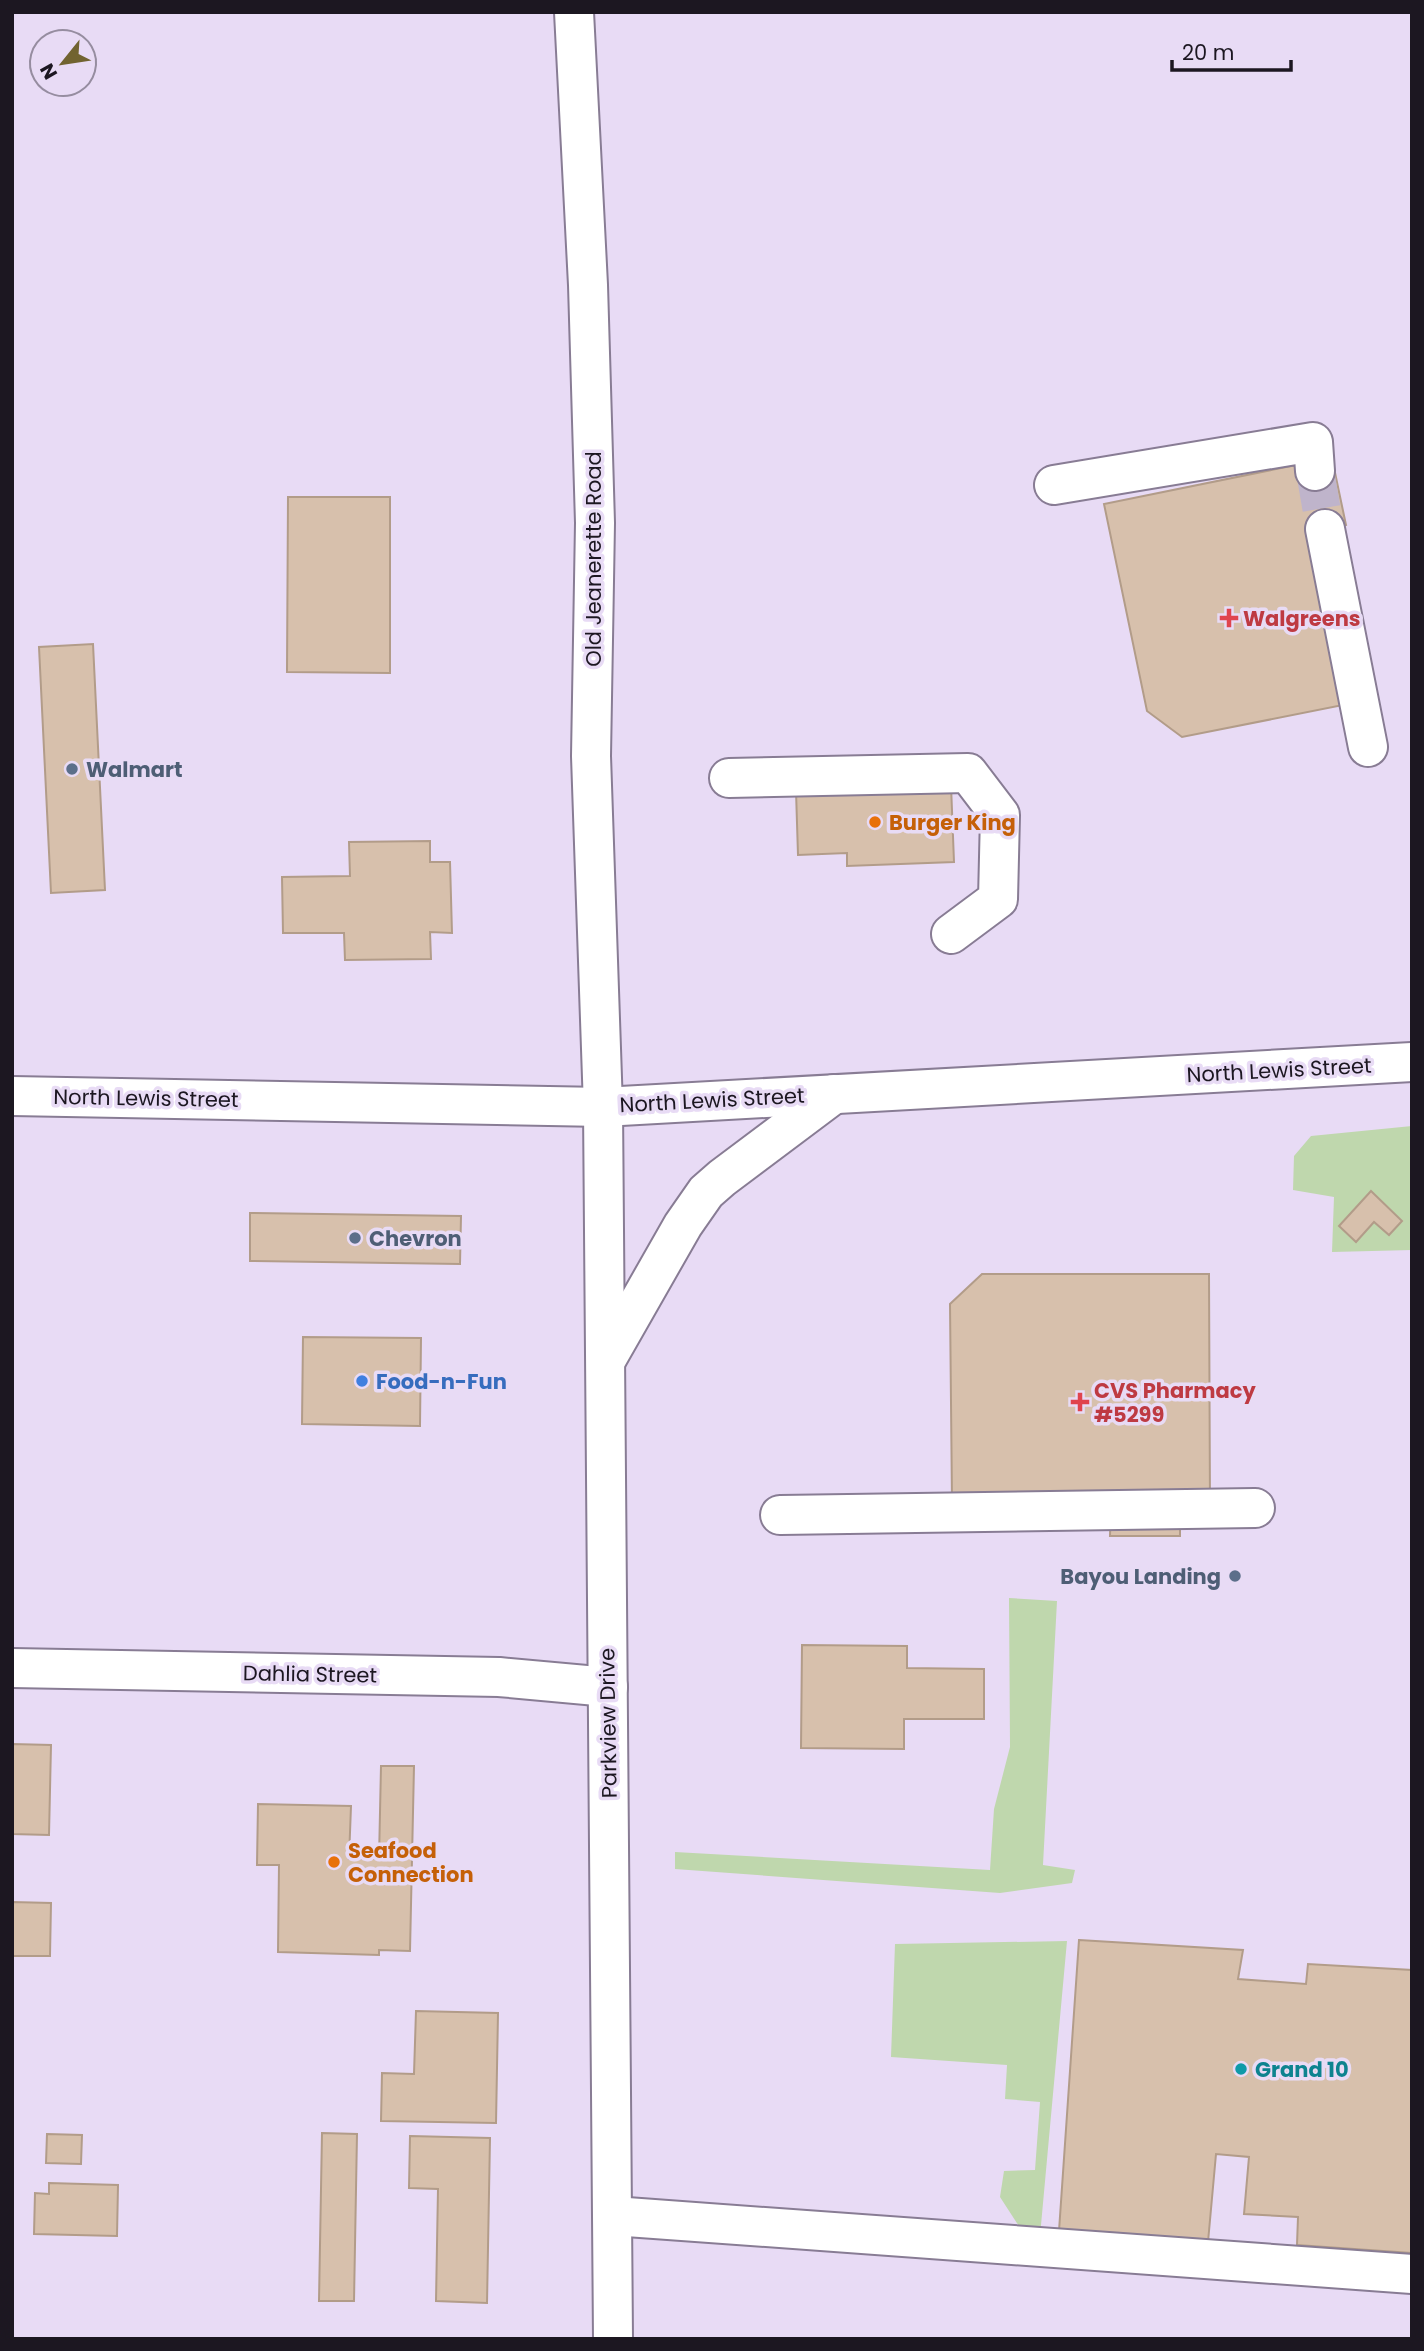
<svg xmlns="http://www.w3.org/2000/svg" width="1424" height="2351" viewBox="0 0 1424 2351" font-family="Poppins,sans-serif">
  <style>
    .green { fill: #bfd7ad }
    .building { fill: #d7c0ac; stroke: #b29c89; stroke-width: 2 }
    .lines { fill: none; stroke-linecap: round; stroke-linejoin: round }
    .minor-tunnel { stroke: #bfb4cb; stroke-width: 38; stroke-dasharray: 38 19; stroke-linecap: butt }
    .minor-casing { stroke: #887c94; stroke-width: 42 }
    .major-casing { stroke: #887c94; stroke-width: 42 }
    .minor { stroke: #fff; stroke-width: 38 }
    .major { stroke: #fff; stroke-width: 38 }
    .health-dot { fill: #e0444e; stroke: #e8dbf5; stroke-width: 2.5 }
    .service-dot { fill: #5c6f8a; stroke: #e8dbf5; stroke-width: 2.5 }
    .food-dot { fill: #e8710a; stroke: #e8dbf5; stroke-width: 2.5 }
    .shop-dot { fill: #3f7fe0; stroke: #e8dbf5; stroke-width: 2.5 }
    .culture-dot { fill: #0f9aa8; stroke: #e8dbf5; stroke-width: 2.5 }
    .labels { text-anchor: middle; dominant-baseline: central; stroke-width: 7; stroke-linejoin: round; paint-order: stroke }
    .street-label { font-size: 21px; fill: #1c1721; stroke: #e8dbf5 }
    .health-label { font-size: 21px; font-weight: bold; fill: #be3a42; stroke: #e8dbf5; text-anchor: start }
    .service-label { font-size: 21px; font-weight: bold; fill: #4e5e75; stroke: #e8dbf5; text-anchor: start }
    .food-label { font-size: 21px; font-weight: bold; fill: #c56008; stroke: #e8dbf5; text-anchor: start }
    .shop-label { font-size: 21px; font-weight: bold; fill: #366cbe; stroke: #e8dbf5; text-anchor: start }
    .culture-label { font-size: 21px; font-weight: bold; fill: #0d838f; stroke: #e8dbf5; text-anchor: start }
  </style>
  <rect width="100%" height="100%" fill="#e8dbf5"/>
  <g class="green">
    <polygon points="1412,1126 1412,1250 1332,1252 1334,1197 1293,1190 1294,1156 1311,1136"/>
    <polygon points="1009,1598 1057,1601 1043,1865 1075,1870 1072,1883 1000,1893 675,1869 675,1852 990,1870 994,1809 1010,1747"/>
    <polygon points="1067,1941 1040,2236 1026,2237 1000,2197 1004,2171 1035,2170 1040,2102 1005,2099 1007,2065 891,2057 895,1944"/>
  </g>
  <g class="building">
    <polygon points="1301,464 1334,468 1346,525 1312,532 1348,704 1182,737 1147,711 1104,504"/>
    <polygon points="288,497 390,497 390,673 287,672"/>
    <polygon points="93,644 105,890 51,893 39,647"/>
    <polygon points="951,785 954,862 847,866 847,853 798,855 796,791"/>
    <polygon points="430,841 430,862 450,862 452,933 430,932 431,959 345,960 344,933 283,933 282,877 350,876 349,842"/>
    <polygon points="1371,1191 1402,1221 1389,1235 1374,1222 1356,1242 1339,1226"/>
    <polygon points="250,1213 461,1216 460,1264 250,1261"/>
    <polygon points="982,1274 1209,1274 1210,1508 1180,1508 1180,1536 1110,1536 1111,1500 952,1501 950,1304"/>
    <polygon points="303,1337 421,1338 420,1426 302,1424"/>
    <polygon points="802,1645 907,1646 907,1668 984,1669 984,1719 904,1719 904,1749 801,1748"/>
    <polygon points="12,1744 51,1745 49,1835 12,1834"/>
    <polygon points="381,1766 414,1766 410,1951 379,1950 379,1955 278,1952 279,1865 257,1865 258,1804 351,1806 349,1859 379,1859"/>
    <polygon points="12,1902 51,1903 50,1956 12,1956"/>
    <polygon points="1079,1940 1243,1950 1238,1979 1306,1984 1308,1964 1412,1970 1412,2253 1297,2245 1298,2217 1244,2214 1249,2157 1216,2154 1208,2242 1059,2231"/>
    <polygon points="416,2011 498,2013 496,2123 381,2121 382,2073 414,2074"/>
    <polygon points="322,2133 357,2134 354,2301 319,2301"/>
    <polygon points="47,2134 82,2135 81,2164 46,2163"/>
    <polygon points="410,2136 490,2138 487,2303 436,2301 438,2189 409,2188"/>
    <polygon points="49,2183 118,2185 117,2236 34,2234 35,2193 49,2194"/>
  </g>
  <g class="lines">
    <polyline class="minor-tunnel" points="1315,471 1325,529"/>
    <defs>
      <g id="minor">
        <polyline points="1054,485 1313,442 1315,471"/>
        <polyline points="1325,529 1368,747"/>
        <polyline points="729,778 968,773 1000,815 998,899 951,934"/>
        <polyline points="780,1515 1255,1508"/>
        <polyline points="12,1668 499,1677 608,1687"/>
        <polyline points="613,2216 1412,2274"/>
      </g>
      <g id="major">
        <polyline points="574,12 588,285 595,523 591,756 603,1107 613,2339"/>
        <polyline points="12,1096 603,1107 1412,1062"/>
        <polyline points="606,1360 683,1225 706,1192 722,1178 834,1094"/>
      </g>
    </defs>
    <use href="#minor" class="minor-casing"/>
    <use href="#major" class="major-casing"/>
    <use href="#minor" class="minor"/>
    <use href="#major" class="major"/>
  </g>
  <g class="health-dot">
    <path d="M1225.5 607.5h7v7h7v7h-7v7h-7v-7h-7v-7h7z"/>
    <path d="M1076.5 1391.5h7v7h7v7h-7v7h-7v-7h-7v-7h7z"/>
  </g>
  <g class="service-dot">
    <circle cx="72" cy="769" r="7"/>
    <circle cx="355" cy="1238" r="7"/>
    <circle cx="1235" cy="1576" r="7"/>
  </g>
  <g class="food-dot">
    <circle cx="875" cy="822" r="7"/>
    <circle cx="334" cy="1862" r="7"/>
  </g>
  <circle class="shop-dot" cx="362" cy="1381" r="7"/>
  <circle class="culture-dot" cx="1241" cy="2069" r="7"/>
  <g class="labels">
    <g class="street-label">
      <text transform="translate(593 559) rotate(-90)">Old Jeanerette Road</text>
      <text transform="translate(1279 1070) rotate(-3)">North Lewis Street</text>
      <text transform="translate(146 1098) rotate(1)">North Lewis Street</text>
      <text transform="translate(712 1100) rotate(-3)">North Lewis Street</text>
      <text transform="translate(310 1674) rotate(1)">Dahlia Street</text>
      <text transform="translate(608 1723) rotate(-91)">Parkview Drive</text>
    </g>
    <g class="health-label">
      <text x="1243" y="618">Walgreens</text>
      <text x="1094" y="1390">CVS Pharmacy<tspan x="1094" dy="24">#5299</tspan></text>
    </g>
    <g class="service-label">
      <text x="86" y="769">Walmart</text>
      <text x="369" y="1238">Chevron</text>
      <text x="1221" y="1576" text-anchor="end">Bayou Landing</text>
    </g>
    <g class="food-label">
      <text x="889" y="822">Burger King</text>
      <text x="348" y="1850">Seafood<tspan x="348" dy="24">Connection</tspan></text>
    </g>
    <g class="shop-label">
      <text x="376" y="1381">Food-n-Fun</text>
    </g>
    <g class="culture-label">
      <text x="1255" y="2069">Grand 10</text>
    </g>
  </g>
  <rect width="1424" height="2351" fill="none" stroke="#1c1721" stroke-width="28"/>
  <g transform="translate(63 63) rotate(240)"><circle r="33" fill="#e8dbf5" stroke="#968da0" stroke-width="2"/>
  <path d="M0-5L12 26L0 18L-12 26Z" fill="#716330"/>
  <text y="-10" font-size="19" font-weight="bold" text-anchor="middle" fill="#1c1721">N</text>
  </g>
  <path d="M1172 60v10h119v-10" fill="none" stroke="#1c1721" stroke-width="3.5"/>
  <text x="1182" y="60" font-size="21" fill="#1c1721" stroke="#e8dbf5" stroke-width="5" paint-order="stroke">20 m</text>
</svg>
